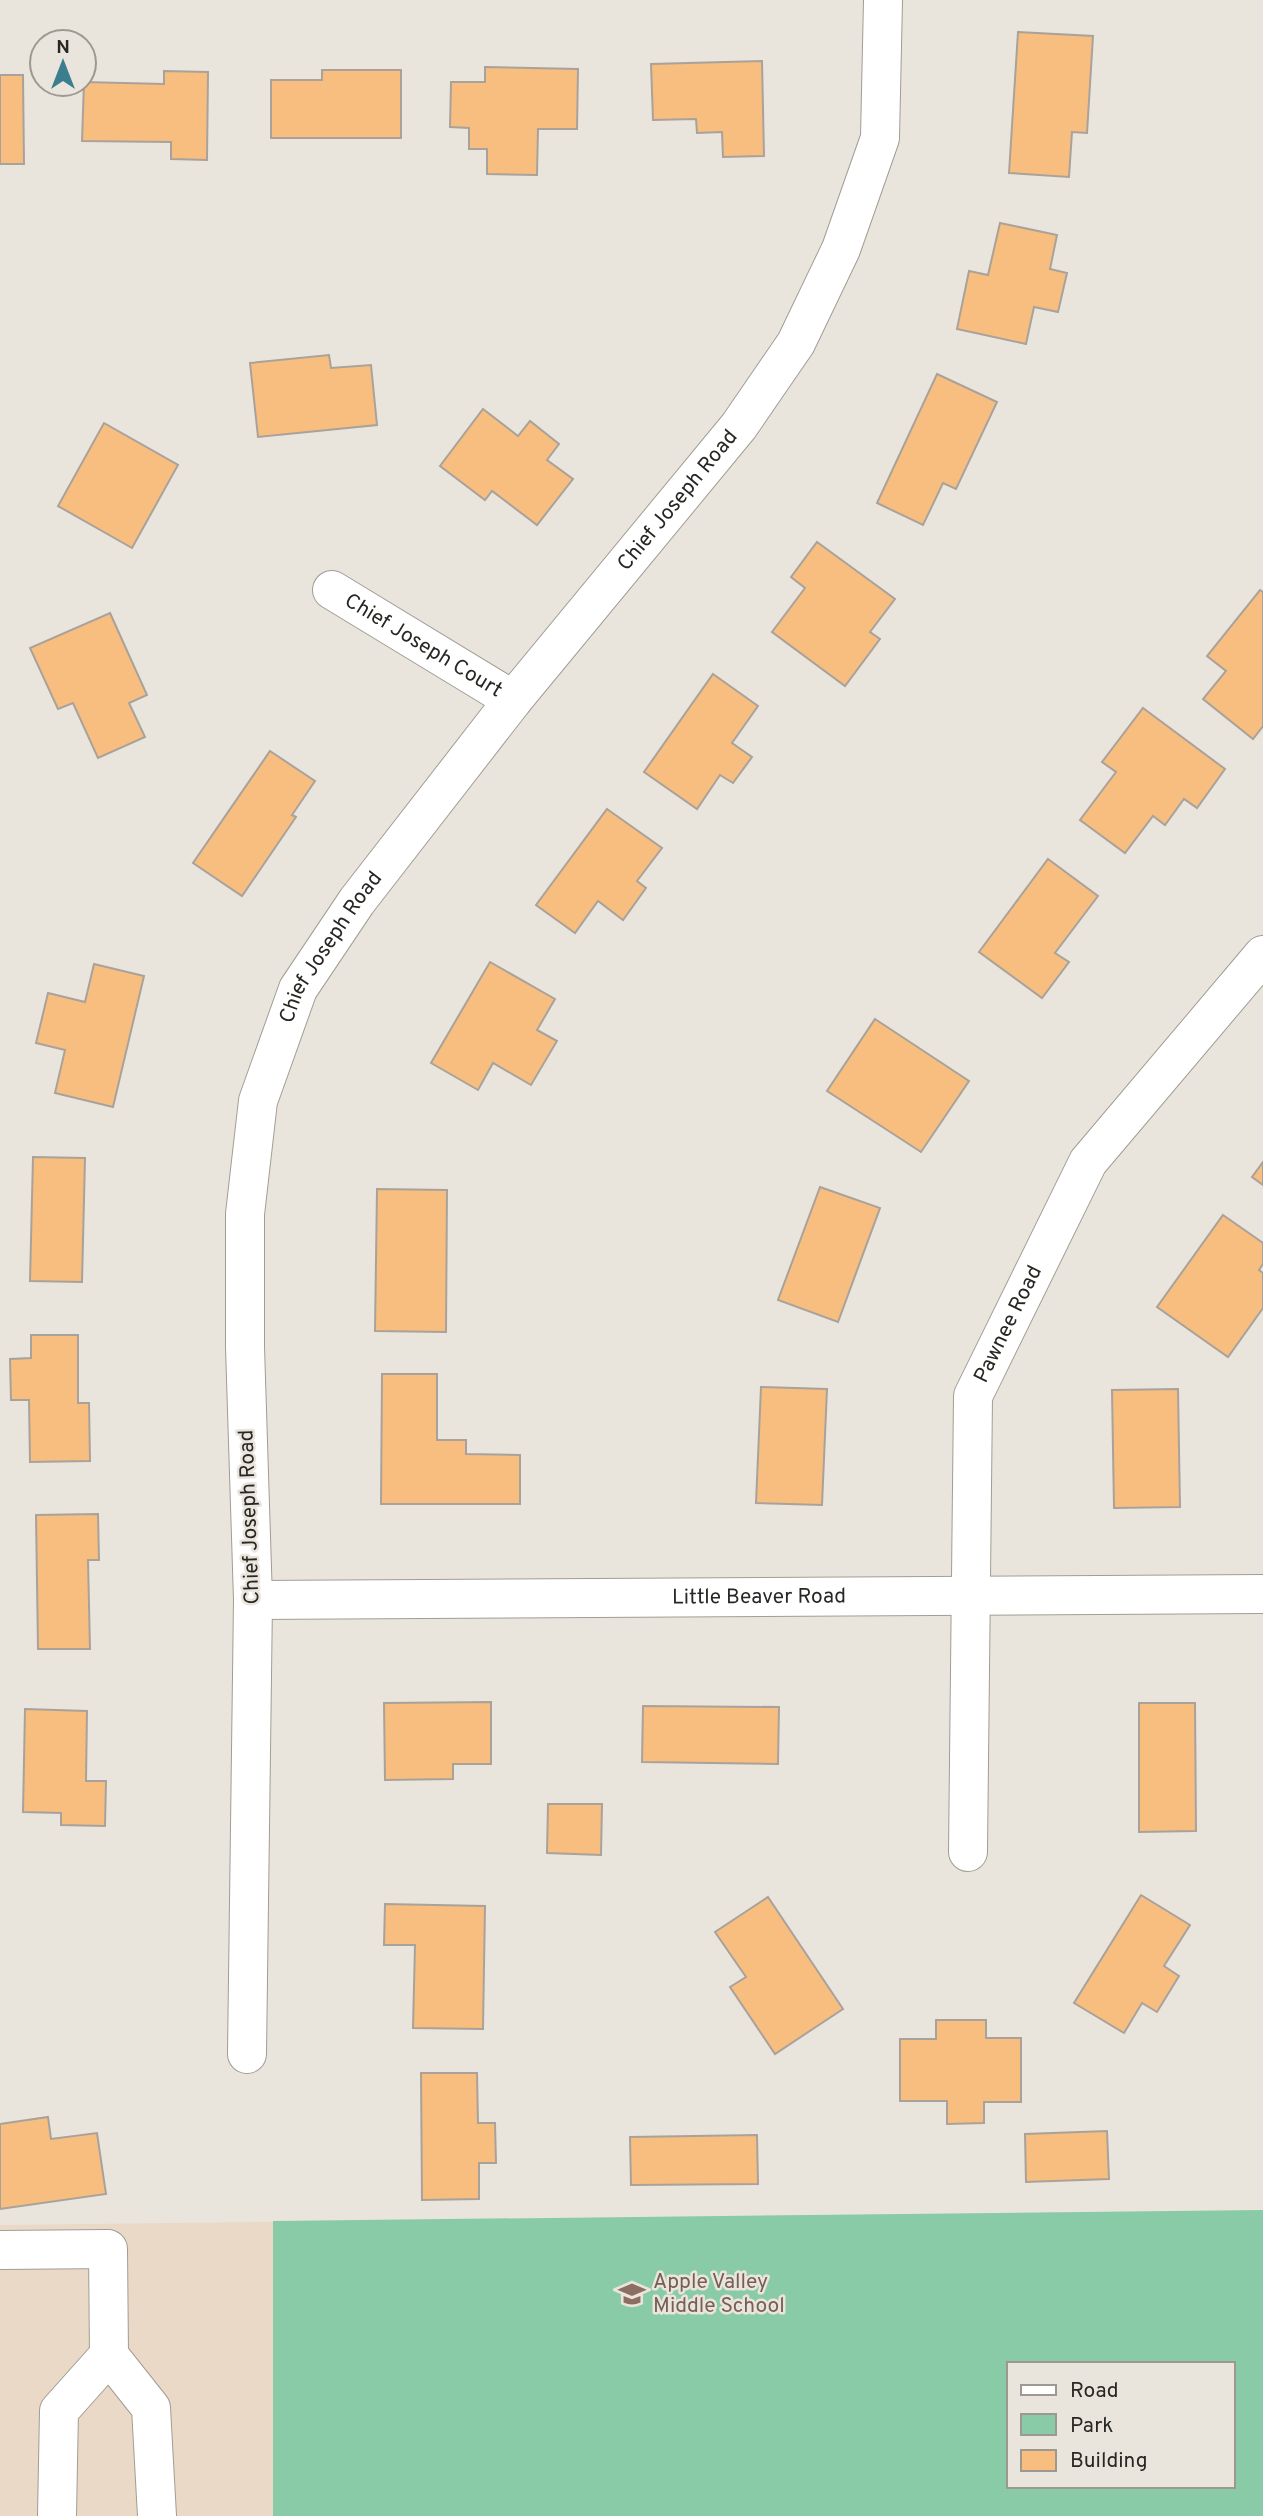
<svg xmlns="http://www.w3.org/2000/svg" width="1263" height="2516" viewBox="0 0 1263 2516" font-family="Overpass,sans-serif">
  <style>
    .education { fill: #ead9c7; fill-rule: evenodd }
    .green { fill: #8acba7; fill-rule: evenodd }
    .building { fill: #f8be7f; stroke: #a9a29b; stroke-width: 2 }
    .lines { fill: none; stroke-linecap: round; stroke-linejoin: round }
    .minor-casing { stroke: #a19d95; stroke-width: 40 }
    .minor { stroke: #fff; stroke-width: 38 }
    .labels { text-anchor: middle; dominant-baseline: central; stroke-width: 5; stroke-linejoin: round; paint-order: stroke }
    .street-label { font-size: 21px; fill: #292724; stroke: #eae5dc }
    .education-label { font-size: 21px; fill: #785e54; stroke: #eae5dc; text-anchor: start }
  </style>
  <rect width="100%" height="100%" fill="#eae5dc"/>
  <path class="education" d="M1263 2210V2516H0V2225ZM1009 2364H1233V2486H1009Z"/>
  <path class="green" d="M1263 2210V2516H273V2221ZM1009 2364H1233V2486H1009Z"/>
  <g class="building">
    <polygon points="1018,32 1093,36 1087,133 1072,132 1069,177 1009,173"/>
    <polygon points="762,61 764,156 723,157 722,132 697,133 696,119 653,120 651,64"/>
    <polygon points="485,67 578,69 577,129 538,129 537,175 487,174 487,149 469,149 469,128 450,127 451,82 485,82"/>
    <polygon points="322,70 401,70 401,138 271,138 271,80 322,80"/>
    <polygon points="164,71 208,72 207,160 171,159 171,142 82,141 84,82 164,84"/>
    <polygon points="0,75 23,75 24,164 0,164"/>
    <polygon points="1000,223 1057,235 1050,269 1067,273 1058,312 1034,307 1026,344 957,329 969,271 988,275"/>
    <polygon points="329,355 331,368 371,365 377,425 258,437 250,363"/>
    <polygon points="937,374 997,402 956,489 943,483 923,525 877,503"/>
    <polygon points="483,409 518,436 530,421 559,444 547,460 573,479 537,525 492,491 485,500 440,466"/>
    <polygon points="104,423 178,465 132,548 58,506"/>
    <polygon points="817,542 895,599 870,632 880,639 845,686 772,632 805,588 791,577"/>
    <polygon points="1260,590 1263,592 1263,726 1253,739 1203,699 1226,671 1207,656"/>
    <polygon points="110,613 147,695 129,703 145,737 98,758 73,703 58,709 30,648"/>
    <polygon points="713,674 758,706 732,743 752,757 733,783 720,775 697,809 644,772"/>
    <polygon points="1143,708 1225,769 1197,808 1184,799 1165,825 1153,816 1125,853 1080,820 1116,772 1102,762"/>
    <polygon points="270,751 315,781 292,815 296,817 242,896 193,863"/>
    <polygon points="607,809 662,848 637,881 646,888 623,920 598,901 575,933 536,905"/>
    <polygon points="1048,859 1098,896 1055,953 1069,962 1042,998 979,952"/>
    <polygon points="490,962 555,999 537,1030 557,1041 531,1085 493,1063 478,1090 431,1063"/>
    <polygon points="94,964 144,976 113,1107 55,1093 65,1050 36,1043 48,993 85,1002"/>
    <polygon points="875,1019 969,1081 921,1152 827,1091"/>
    <polygon points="33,1157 85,1158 82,1282 30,1281"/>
    <polygon points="1263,1162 1263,1185 1252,1177"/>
    <polygon points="820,1187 880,1208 838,1322 778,1300"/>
    <polygon points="377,1189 447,1190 446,1332 375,1331"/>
    <polygon points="1223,1215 1263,1243 1263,1264 1259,1270 1263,1273 1263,1308 1228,1357 1157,1307"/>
    <polygon points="31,1335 78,1335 78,1403 89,1403 90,1461 30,1462 29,1400 11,1400 10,1359 31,1358"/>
    <polygon points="382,1374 437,1374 437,1440 466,1440 466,1454 520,1455 520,1504 381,1504"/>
    <polygon points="761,1387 827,1389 822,1505 756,1503"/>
    <polygon points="1178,1389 1180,1507 1114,1508 1112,1390"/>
    <polygon points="98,1514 99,1560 88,1560 90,1649 38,1649 36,1515"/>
    <polygon points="491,1702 491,1764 453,1764 453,1779 385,1780 384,1703"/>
    <polygon points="1139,1703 1195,1703 1196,1831 1139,1832"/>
    <polygon points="643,1706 779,1707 778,1764 642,1762"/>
    <polygon points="25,1709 87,1711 86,1781 106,1781 105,1826 61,1825 61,1813 23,1812"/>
    <polygon points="548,1804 602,1804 601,1855 547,1853"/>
    <polygon points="1141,1895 1190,1925 1164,1966 1179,1976 1157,2012 1142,2003 1124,2033 1074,2003"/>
    <polygon points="768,1897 843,2009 775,2054 730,1987 746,1977 715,1932"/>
    <polygon points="385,1904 485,1906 483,2029 413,2028 415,1945 384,1945"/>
    <polygon points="936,2020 986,2020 986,2038 1021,2038 1021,2102 984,2102 984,2123 947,2124 947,2101 900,2101 900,2039 936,2039"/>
    <polygon points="421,2073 477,2073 478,2123 495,2123 496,2163 479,2163 479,2199 422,2200"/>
    <polygon points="48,2117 51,2139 97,2133 106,2194 0,2209 0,2124"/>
    <polygon points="1107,2131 1109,2179 1026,2182 1025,2134"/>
    <polygon points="757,2135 758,2184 631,2185 630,2137"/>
  </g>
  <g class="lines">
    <defs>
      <g id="minor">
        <path id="s1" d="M332 590 513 700"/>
        <path id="s2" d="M253 1600 1263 1594"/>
        <path id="s3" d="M968 1852 973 1396 1088 1162 1263 955"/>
        <path id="s4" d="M247 2054 253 1600 245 1347V1214L258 1101 298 989 357 901 513 700 739 426 796 343 841 249 880 138 883 0"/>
        <polyline points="0,2250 108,2249 109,2355 151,2408 157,2516"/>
        <polyline points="57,2516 59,2411 109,2355"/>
      </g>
    </defs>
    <use href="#minor" class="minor-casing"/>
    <use href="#minor" class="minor"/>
  </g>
  <defs>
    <symbol id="school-bare" viewBox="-9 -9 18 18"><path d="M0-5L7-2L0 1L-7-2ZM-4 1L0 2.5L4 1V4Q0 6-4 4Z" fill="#8d6e63" stroke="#eae5dc" stroke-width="2.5" paint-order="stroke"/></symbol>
  </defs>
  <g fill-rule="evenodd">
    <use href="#school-bare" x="613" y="2275" width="38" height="38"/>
  </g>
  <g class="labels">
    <g class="street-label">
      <text stroke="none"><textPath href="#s4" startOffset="1692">Chief Joseph Road</textPath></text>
      <text stroke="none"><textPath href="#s1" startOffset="107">Chief Joseph Court</textPath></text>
      <text stroke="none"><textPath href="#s4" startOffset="1125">Chief Joseph Road</textPath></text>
      <text stroke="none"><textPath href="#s3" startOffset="536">Pawnee Road</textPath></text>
      <text transform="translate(250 1517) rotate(-92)">Chief Joseph Road</text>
      <text stroke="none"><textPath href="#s2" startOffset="506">Little Beaver Road</textPath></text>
    </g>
    <g class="education-label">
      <text x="653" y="2282">Apple Valley<tspan x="653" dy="24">Middle School</tspan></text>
    </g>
  </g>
  <rect x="1007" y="2362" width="228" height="126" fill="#eae5dc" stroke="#9d9992" stroke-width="2"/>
  <rect x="1021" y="2385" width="35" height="10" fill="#ffffff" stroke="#9d9992" stroke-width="2"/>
  <text x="1070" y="2397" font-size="21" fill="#292724">Road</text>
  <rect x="1021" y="2414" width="35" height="21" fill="#8acba7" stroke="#9d9992" stroke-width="2"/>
  <text x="1070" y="2432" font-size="21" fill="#292724">Park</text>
  <rect x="1021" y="2450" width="35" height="21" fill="#f8be7f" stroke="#9d9992" stroke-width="2"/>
  <text x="1070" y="2467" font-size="21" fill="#292724">Building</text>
  <g transform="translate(63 63)"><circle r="33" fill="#eae5dc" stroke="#9d9992" stroke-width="2"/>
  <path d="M0-5L12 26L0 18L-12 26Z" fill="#3c7e90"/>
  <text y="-10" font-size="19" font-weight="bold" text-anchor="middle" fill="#292724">N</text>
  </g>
</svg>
